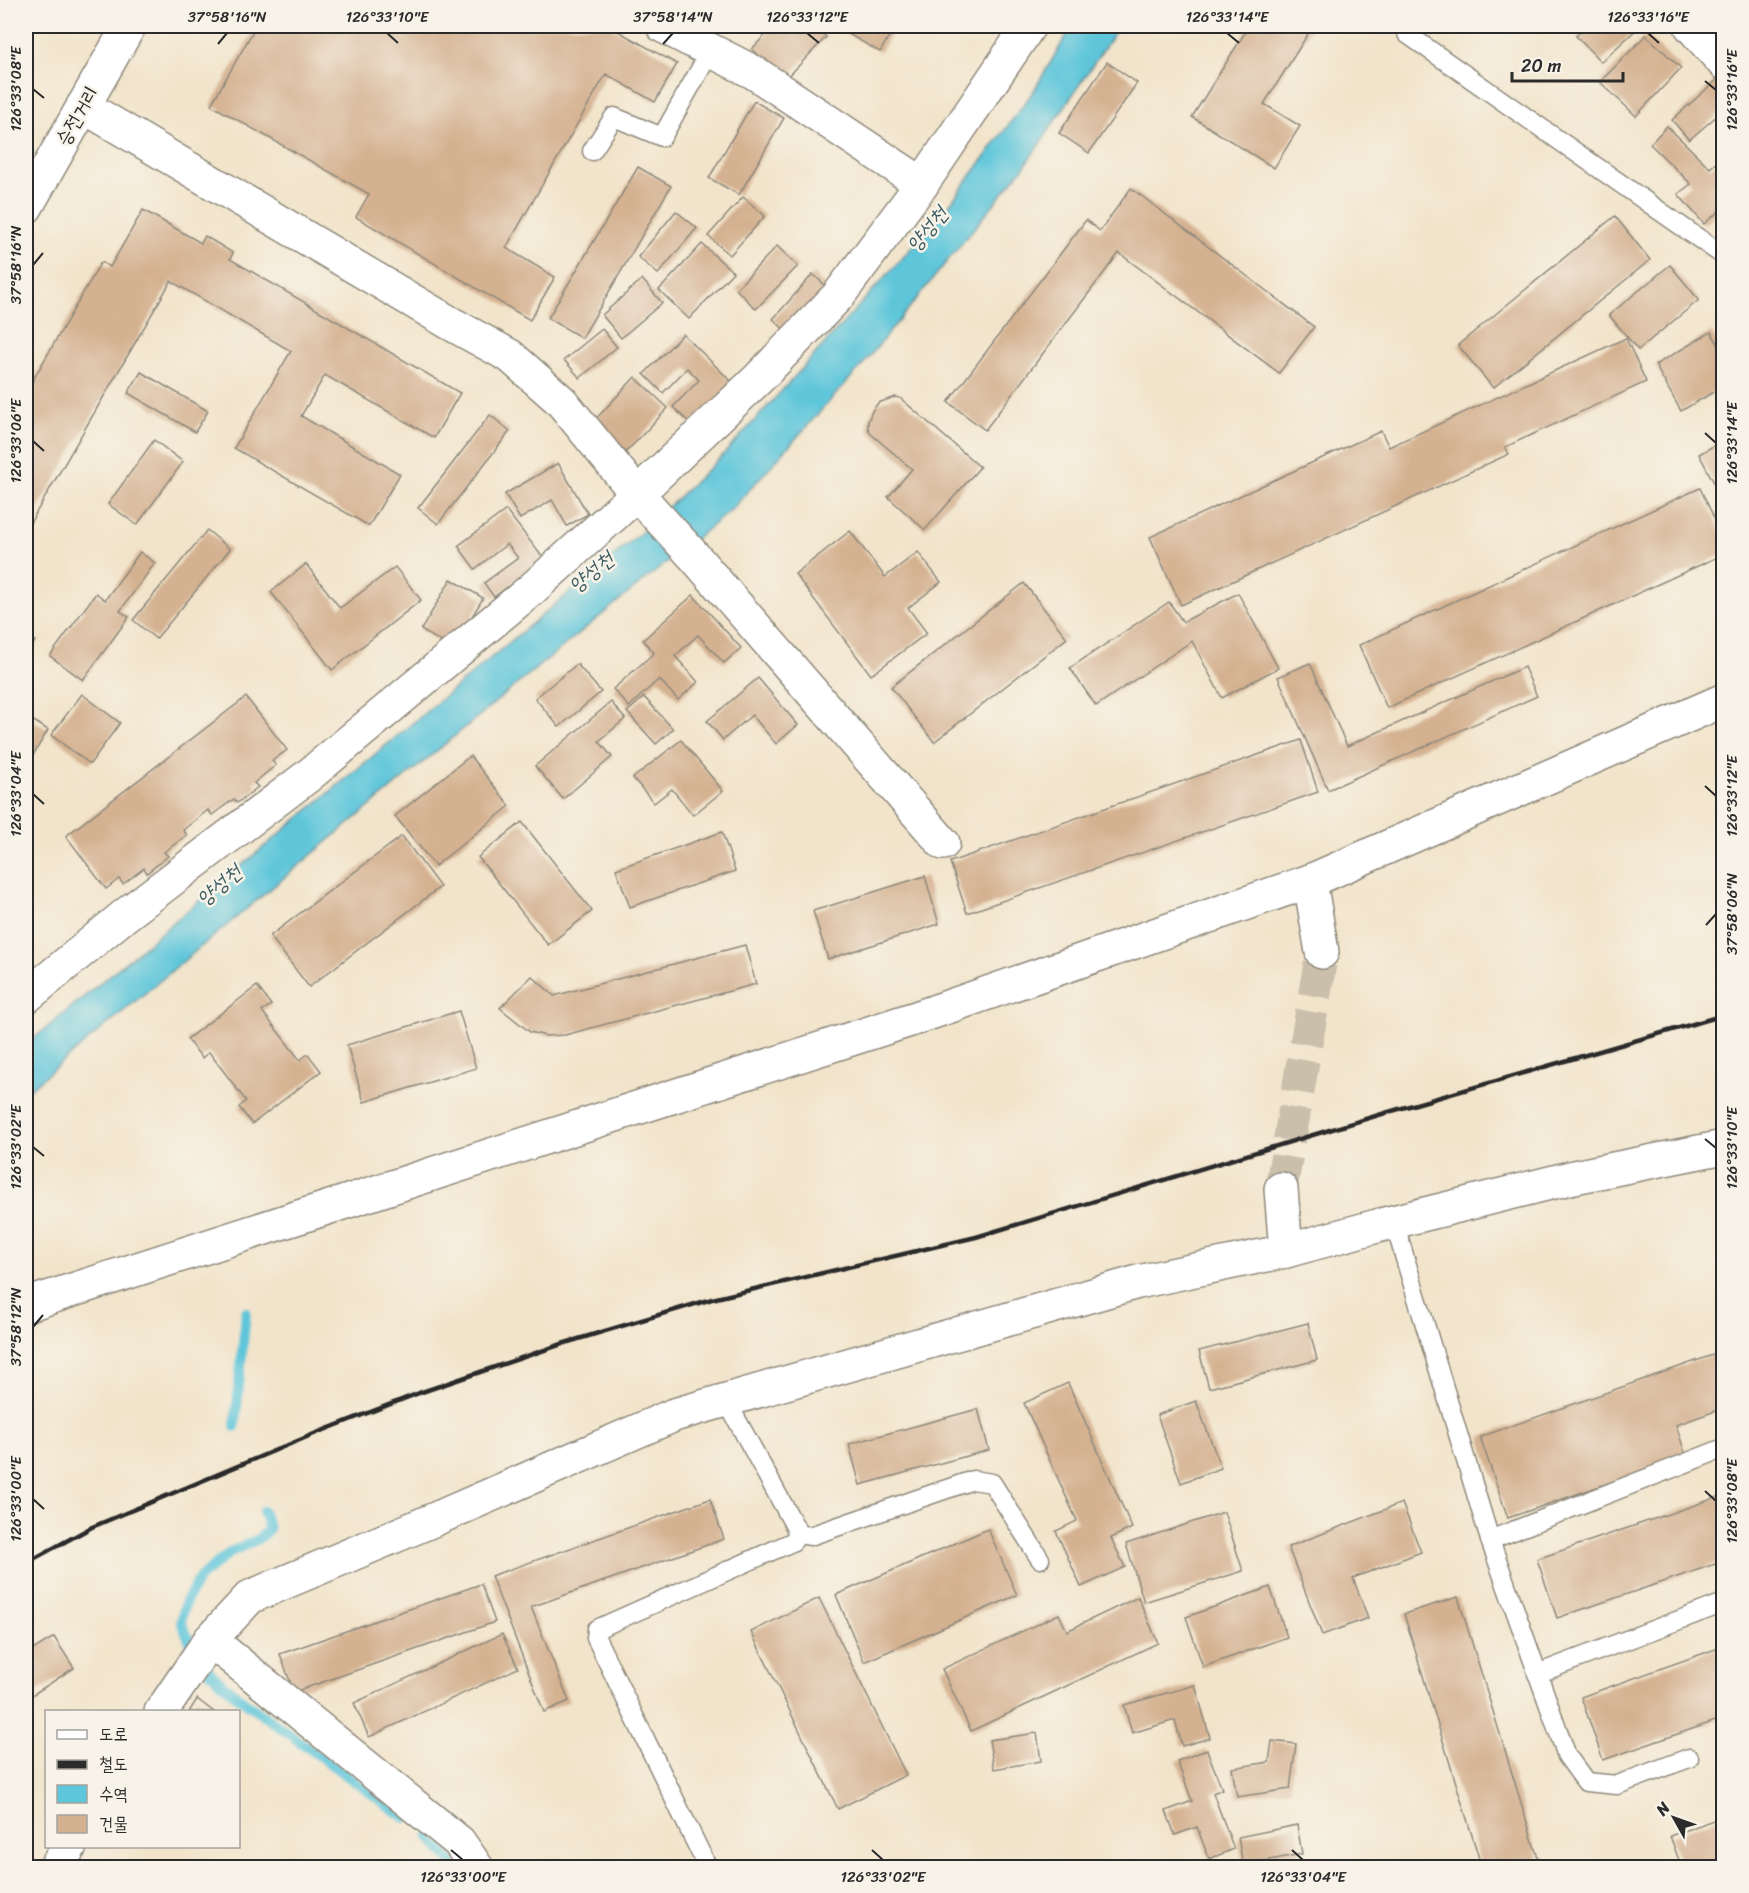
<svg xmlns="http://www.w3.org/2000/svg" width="1749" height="1893" viewBox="0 0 1749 1893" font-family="Sriracha,'Poor Story',sans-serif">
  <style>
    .water { fill: #5ec6da; stroke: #447882; stroke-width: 1.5 }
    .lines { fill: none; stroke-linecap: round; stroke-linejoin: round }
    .stream { stroke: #5ec6da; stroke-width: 10 }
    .building { fill: #d4b190 }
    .minor-tunnel { stroke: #cabfab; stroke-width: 33; stroke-dasharray: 33 16; stroke-linecap: butt }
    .service-casing { stroke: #8e887b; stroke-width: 21 }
    .minor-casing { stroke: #8e887b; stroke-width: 36 }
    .primary-casing { stroke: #8e887b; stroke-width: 36 }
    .service { stroke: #fff; stroke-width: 18 }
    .minor { stroke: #fff; stroke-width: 33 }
    .primary { stroke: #fff; stroke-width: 33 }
    .rail { stroke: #2b2b2b; stroke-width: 4.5 }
    .ticks { fill: none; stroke: #2b2b2b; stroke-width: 2 }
    .labels { text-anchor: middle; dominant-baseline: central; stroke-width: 5; stroke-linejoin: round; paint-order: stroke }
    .street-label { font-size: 20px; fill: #2b2b2b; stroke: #f7f3e8 }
    .water-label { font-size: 21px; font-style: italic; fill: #3a5a60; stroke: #f7f3e8 }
    .neatline { fill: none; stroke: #2b2b2b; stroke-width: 2 }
    .ticks-label { font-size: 15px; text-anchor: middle; fill: #2b2b2b }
  </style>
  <rect width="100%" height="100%" fill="#f7f3e8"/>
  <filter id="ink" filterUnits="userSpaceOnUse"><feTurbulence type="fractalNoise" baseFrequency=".0167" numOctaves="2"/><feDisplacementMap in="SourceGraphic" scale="12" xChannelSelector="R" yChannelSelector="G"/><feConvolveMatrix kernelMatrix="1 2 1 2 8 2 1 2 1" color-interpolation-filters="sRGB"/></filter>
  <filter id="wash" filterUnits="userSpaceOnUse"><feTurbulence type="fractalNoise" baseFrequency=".008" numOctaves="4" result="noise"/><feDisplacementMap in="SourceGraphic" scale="24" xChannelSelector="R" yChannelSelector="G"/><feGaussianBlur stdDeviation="1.35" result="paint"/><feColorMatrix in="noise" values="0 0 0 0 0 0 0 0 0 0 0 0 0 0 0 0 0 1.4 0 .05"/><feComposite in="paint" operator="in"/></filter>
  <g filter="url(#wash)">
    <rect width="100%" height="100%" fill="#f2e4cb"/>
    <polygon class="water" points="1072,26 1119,26 1024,167 865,362 731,510 539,666 26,1092 26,1045 642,532 726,452 944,212 1033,92"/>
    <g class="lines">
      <g class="stream">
        <polyline points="235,1427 246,1312"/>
        <polyline points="263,1511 269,1529 258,1539 231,1552 200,1577 185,1603 181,1622 191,1644 212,1674 238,1697 405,1818"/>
        <polyline points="429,1837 457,1868"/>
      </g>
    </g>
    <g id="blocks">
      <g class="building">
        <polygon points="256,26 609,26 677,64 655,102 606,74 506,248 555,277 530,320 356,217 369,194 211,105"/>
        <polygon points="774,26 814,26 826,37 785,80 752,49"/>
        <polygon points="834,26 895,26 880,52"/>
        <polygon points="1249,26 1313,26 1264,104 1300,126 1274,168 1192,117"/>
        <polygon points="1577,26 1640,26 1601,62 1576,36 1581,31"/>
        <polygon points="1646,35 1681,68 1636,116 1600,82"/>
        <polygon points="1107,62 1137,83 1089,153 1059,133"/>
        <polygon points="1722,75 1724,119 1719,114 1689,140 1672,120"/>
        <polygon points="754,101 784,118 739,195 709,178"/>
        <polygon points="1667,126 1710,168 1724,156 1724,207 1704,224 1678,194 1691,184 1650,144"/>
        <polygon points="638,167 671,186 582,338 548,318"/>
        <polygon points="1131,188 1314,327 1279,373 1119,253 985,430 948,402 1086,220 1100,231"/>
        <polygon points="743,197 765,216 730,255 708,236"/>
        <polygon points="143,210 201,243 205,236 233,253 230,259 460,393 434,438 325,375 301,416 400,474 369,526 234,448 291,351 171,281 26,530 26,392 101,262 110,267"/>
        <polygon points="676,211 697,228 658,274 638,257"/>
        <polygon points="1615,216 1650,260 1493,388 1458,345"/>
        <polygon points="702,244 733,272 689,319 659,290"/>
        <polygon points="777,246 798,266 756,309 736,289"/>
        <polygon points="1670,265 1699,300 1638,350 1609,315"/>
        <polygon points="813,274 833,293 793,338 773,319"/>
        <polygon points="642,279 662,303 621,338 602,315"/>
        <polygon points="602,329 617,347 580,378 564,360"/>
        <polygon points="1711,332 1724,353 1724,386 1681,411 1655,365"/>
        <polygon points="683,334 735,385 694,427 673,407 699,380 687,368 663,393 644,374"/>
        <polygon points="1626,338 1646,382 1505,447 1509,454 1181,605 1150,537 1381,431 1389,447"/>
        <polygon points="141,372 208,411 195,432 128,393"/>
        <polygon points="635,377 668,408 626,452 593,422"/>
        <polygon points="895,397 900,398 980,467 925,530 888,497 912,469 870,433 868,428 868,421 872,411 878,403"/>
        <polygon points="490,415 510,431 438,524 418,508"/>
        <polygon points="154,440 183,462 137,525 108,504"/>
        <polygon points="1724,440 1724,494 1721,496 1699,454"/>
        <polygon points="558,463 588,514 567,526 552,500 520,519 505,494"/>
        <polygon points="1700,488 1724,539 1724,554 1387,708 1359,645"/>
        <polygon points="506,510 544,559 494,597 484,583 518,558 507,544 475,569 458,546"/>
        <polygon points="207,530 230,549 156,639 133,620"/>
        <polygon points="850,531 885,577 918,552 941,582 908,608 927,633 871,675 795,574"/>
        <polygon points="140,552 155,563 120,611 129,617 83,680 50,656 96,593 105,600"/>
        <polygon points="306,564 340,608 395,567 421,600 332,670 271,592"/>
        <polygon points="451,579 483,598 453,649 421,630"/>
        <polygon points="1024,583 1067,638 934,742 891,687"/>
        <polygon points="1238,593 1278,668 1222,698 1192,641 1096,706 1070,668 1169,602 1183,622"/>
        <polygon points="693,595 741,648 724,663 698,635 675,656 698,682 678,700 659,679 629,707 613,689 654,653 643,640"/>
        <polygon points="26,636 35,641 26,659"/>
        <polygon points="1310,663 1347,746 1524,667 1537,696 1328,790 1278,677"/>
        <polygon points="577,664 601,692 559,727 535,698"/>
        <polygon points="758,678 798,725 776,744 752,715 723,740 707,721"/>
        <polygon points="82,694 120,723 90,764 51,735"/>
        <polygon points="246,697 287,750 272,761 276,765 254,783 258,787 237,803 234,799 212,815 208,810 183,830 187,835 164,852 168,856 147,873 144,868 123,884 119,879 106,889 66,836"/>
        <polygon points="644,697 673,729 656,744 627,712"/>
        <polygon points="611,702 625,719 599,741 612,757 563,799 535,766"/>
        <polygon points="26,716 48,730 26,767"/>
        <polygon points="681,740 723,791 693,815 672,789 654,803 633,778"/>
        <polygon points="1301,740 1318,792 967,913 950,862"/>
        <polygon points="470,756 510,806 435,866 395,816"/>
        <polygon points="522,822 592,911 548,945 478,857"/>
        <polygon points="722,832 735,871 630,907 616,869"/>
        <polygon points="402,836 440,887 309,987 270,936"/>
        <polygon points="925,876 939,924 828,959 813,911"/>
        <polygon points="745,945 756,984 565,1035 546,1036 530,1032 500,1008 532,976 554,996"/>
        <polygon points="257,986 271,1005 262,1011 300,1060 308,1054 321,1071 252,1124 239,1107 246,1101 209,1052 202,1058 187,1039"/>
        <polygon points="459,1011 476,1068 364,1102 347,1045"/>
        <polygon points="1308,1323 1317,1360 1209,1388 1199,1351"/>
        <polygon points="1724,1351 1724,1408 1676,1425 1686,1456 1508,1518 1480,1437"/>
        <polygon points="1068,1383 1132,1528 1111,1538 1125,1567 1081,1587 1056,1531 1077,1521 1024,1403"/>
        <polygon points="1196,1401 1221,1468 1181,1483 1157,1415"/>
        <polygon points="978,1409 989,1450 860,1485 849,1444"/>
        <polygon points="1724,1495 1724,1561 1557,1618 1537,1559"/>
        <polygon points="710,1499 724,1539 531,1607 569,1701 544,1712 491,1576"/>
        <polygon points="1402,1503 1421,1552 1353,1578 1368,1618 1322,1635 1288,1547"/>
        <polygon points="1224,1512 1243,1571 1144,1602 1126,1544"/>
        <polygon points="988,1529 1017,1595 864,1662 836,1595"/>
        <polygon points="481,1584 495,1622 294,1692 280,1654"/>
        <polygon points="1270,1587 1287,1637 1203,1667 1186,1617"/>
        <polygon points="1138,1597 1158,1643 971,1731 942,1669 1059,1614 1067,1631"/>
        <polygon points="1458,1597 1541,1868 1482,1868 1404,1614"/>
        <polygon points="819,1598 906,1775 838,1809 751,1632"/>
        <polygon points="502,1634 518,1668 369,1737 354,1703"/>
        <polygon points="54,1637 74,1668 26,1699 26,1654"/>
        <polygon points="1724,1646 1724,1718 1603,1760 1581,1697"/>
        <polygon points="1195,1685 1210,1738 1182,1746 1175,1720 1132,1733 1124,1705"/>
        <polygon points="197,1699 214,1712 189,1712"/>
        <polygon points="1037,1733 1041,1761 994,1769 989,1740"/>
        <polygon points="1272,1741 1296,1744 1290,1789 1237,1797 1232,1768 1269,1762"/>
        <polygon points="1207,1750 1222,1789 1213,1793 1234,1849 1209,1859 1197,1827 1175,1835 1166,1811 1192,1801 1177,1761"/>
        <polygon points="1724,1816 1724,1868 1682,1868 1670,1836"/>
        <polygon points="1297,1825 1302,1854 1243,1865 1238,1837"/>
      </g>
    </g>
  </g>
  <g filter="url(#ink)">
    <use href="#blocks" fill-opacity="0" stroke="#8e887b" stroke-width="1.5"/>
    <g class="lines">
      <polyline class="minor-tunnel" points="1281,1189 1322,952"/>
      <defs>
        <g id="service">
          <polyline points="1407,34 1724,256"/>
          <polyline points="592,151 614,117 662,137 711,50"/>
          <polyline points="1394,1222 1490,1540 1567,1756 1586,1782 1617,1785 1689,1758"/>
          <polyline points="799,1534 810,1536 973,1480 992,1483 1040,1559"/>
          <polyline points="1490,1540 1724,1448"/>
          <polyline points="1537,1674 1724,1603"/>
          <polyline points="708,1868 596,1638 597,1629 792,1542 799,1534 726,1400"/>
        </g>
        <g id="minor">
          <polyline points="663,26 755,73 922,184"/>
          <polyline points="1691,26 1724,63"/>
          <polyline points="83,106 450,323 510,356 561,401 637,494 693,555 943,843"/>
          <polyline points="1310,881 1322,952"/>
          <polyline points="26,997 124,916 308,776 532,589 637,494 758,379 838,296 922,184 1029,26"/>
          <polyline points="1281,1189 1286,1251"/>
          <polyline points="210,1640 459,1842 477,1868"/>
          <polyline points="161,1712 210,1640 250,1597 433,1520 674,1415 1138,1282 1286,1251 1377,1226 1574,1177 1724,1147"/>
          <polyline points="55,1868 70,1846"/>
        </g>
        <g id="primary">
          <polyline points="26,207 129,26"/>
          <polyline points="26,1305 913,1019 1310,881 1724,700"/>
        </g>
      </defs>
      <use href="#service" class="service-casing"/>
      <use href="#minor" class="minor-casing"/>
      <use href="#primary" class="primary-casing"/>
      <use href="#service" class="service"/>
      <use href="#minor" class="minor"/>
      <use href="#primary" class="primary"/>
      <polyline class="rail" points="26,1563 92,1527 314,1434 419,1393 565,1343 712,1299 976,1237 1392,1111 1724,1015"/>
    </g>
  </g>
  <path class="ticks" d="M387 33 398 43M807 33 819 43M1227 33 1239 43M1648 33 1659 43M218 44 227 33M663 44 673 33M1705 81 1716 90M33 89 44 98M33 265 43 253M1705 433 1716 443M33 441 44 451M1705 786 1716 796M33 794 44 804M1706 925 1716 914M1705 1139 1716 1148M33 1147 44 1156M33 1327 43 1315M1705 1491 1716 1501M33 1499 44 1509M451 1850 463 1860M872 1850 883 1860M1292 1850 1303 1860"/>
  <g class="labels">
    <g class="street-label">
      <text transform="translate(77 116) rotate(-60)">승전거리</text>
    </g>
    <g class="water-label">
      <text transform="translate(927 229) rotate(-50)">양성천</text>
      <text transform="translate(591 572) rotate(-39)">양성천</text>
      <text transform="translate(219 885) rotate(-40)">양성천</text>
    </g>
  </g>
  <rect width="1749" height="1893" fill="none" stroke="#f7f3e8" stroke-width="66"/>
  <rect x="45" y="1710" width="195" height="138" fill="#f7f3e8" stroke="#a5a39c" stroke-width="1.5"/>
  <rect x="57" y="1730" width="30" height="9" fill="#ffffff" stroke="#a5a39c" stroke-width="1.5"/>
  <text x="99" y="1740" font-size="18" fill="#2b2b2b">도로</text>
  <rect x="57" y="1760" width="30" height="9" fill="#2b2b2b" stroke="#a5a39c" stroke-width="1.5"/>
  <text x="99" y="1770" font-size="18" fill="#2b2b2b">철도</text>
  <rect x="57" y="1785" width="30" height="18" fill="#5ec6da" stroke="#a5a39c" stroke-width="1.5"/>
  <text x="99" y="1800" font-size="18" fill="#2b2b2b">수역</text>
  <rect x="57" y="1815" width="30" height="18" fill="#d4b190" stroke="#a5a39c" stroke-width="1.5"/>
  <text x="99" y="1830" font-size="18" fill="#2b2b2b">건물</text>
  <g transform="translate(1674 1818) rotate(310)" stroke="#f7f3e8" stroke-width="4.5" paint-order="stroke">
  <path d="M0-4.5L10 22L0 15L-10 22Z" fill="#2b2b2b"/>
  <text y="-9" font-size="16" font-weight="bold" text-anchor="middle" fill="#2b2b2b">N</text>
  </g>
  <path d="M1512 72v9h111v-9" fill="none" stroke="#2b2b2b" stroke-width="3"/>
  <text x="1521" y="72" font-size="18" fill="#2b2b2b" stroke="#f7f3e8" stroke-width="4.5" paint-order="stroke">20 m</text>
  <rect x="33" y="33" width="1683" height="1827" class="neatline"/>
  <g class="ticks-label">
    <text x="227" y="22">37°58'16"N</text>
    <text x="387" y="22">126°33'10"E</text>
    <text x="673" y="22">37°58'14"N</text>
    <text x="807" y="22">126°33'12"E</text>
    <text x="1227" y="22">126°33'14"E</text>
    <text x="1648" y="22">126°33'16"E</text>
    <text transform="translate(16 89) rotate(-90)" y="5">126°33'08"E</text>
    <text transform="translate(1732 90) rotate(-90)" y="5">126°33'16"E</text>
    <text transform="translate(16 265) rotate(-90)" y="5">37°58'16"N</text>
    <text transform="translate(16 441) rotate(-90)" y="5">126°33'06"E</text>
    <text transform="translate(1732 443) rotate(-90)" y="5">126°33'14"E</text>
    <text transform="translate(16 794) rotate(-90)" y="5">126°33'04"E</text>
    <text transform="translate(1732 796) rotate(-90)" y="5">126°33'12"E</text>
    <text transform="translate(1732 914) rotate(-90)" y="5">37°58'06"N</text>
    <text transform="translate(16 1147) rotate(-90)" y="5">126°33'02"E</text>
    <text transform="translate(1732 1148) rotate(-90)" y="5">126°33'10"E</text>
    <text transform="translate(16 1327) rotate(-90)" y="5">37°58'12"N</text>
    <text transform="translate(16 1499) rotate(-90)" y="5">126°33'00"E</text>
    <text transform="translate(1732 1501) rotate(-90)" y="5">126°33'08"E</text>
    <text x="463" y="1882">126°33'00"E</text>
    <text x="883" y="1882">126°33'02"E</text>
    <text x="1303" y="1882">126°33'04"E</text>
  </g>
</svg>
